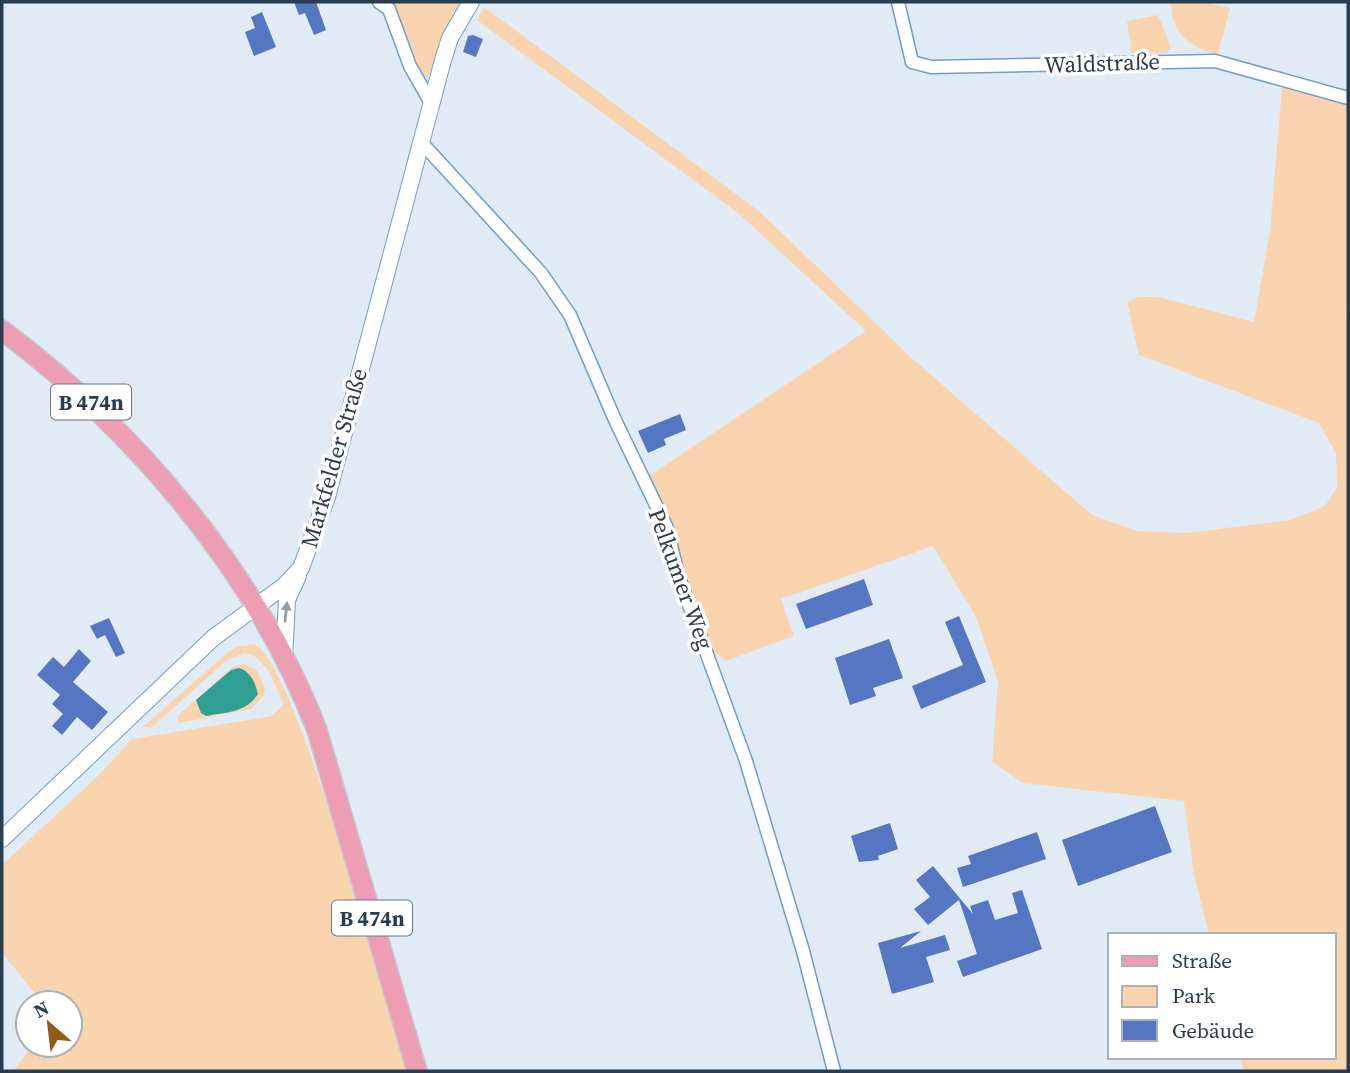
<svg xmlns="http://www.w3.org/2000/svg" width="1350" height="1073" viewBox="0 0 1350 1073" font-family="'Source Serif 4',serif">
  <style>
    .green { fill: #fad4af }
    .water { fill: #2f9f93 }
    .building { fill: #5576c2 }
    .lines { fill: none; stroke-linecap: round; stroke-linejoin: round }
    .minor-casing { stroke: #6e9fca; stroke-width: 15 }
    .tertiary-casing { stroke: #6e9fca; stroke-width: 18 }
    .primary-casing { stroke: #c3c9ce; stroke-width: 22 }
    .minor { stroke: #fff; stroke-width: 12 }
    .tertiary { stroke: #fff; stroke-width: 16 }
    .primary { stroke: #ed9db4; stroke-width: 19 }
    .oneway { fill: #949ea7 }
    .labels { text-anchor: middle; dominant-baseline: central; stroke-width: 7; stroke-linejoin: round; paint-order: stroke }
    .shield { fill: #fff; stroke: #687784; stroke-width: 2 }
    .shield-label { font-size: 21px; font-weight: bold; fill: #283d4f }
    .street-label { font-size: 23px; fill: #283d4f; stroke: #fff }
  </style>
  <rect width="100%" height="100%" fill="#e1ebf5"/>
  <g class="green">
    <polygon points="386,2 463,2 432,72 423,80"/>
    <path d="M1171 2H1202L1230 8 1218 55C1188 46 1172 35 1171 2Z"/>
    <polygon points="484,7 759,211 915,361 1092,515 1137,531 1185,533 1291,520 1325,506 1337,487 1336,454 1319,423 1139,355 1127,302 1138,297 1159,297 1254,322 1270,231 1282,87 1348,103 1348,289 1345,320 1348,305 1348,1071 1243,1071 1240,1057 1334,1057 1334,935 1209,935 1194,875 1184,801 1023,783 992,762 998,681 976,617 933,546 781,599 794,636 726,661 709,648 680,554 649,476 866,331 738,213 477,20"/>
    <polygon points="1158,15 1171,47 1167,53 1132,53 1127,21"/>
    <path d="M255 644C298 669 387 1006 406 1071H13L33 1045H70V1003H43L2 953V865L99 775 132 739 272 716 284 704 267 668 254 656 245 653 227 660 151 728 144 726 226 654 236 647Z"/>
    <polygon points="243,664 257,670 265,689 264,695 251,709 179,723 177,716 233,667"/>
  </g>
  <path class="water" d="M239 668C251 672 255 682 258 694 246 713 225 712 206 716L201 713 196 700 231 670Z"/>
  <g class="building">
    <polygon points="294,2 316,2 326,30 314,35 305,13 299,15"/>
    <polygon points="262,12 276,47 254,56 245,32 255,28 251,17"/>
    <polygon points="473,35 483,39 476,57 463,52 468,36"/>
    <polygon points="680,414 686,430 664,439 666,445 648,453 638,431"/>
    <polygon points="864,579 873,605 806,629 796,604"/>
    <polygon points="959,616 986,682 921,709 912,686 963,665 945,622"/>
    <polygon points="109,618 125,653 116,657 105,635 97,639 90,626"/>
    <polygon points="889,639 903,678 873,688 876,696 850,705 835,658"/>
    <polygon points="79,649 91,661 73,682 108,712 92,730 77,717 62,735 52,726 63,714 52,704 60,695 37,675 53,657 64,667"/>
    <polygon points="1155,806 1172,852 1078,886 1062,840"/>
    <polygon points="890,823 898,849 878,856 879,860 859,862 851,836"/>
    <polygon points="1037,832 1046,859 963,887 957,868 971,864 968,856"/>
    <polygon points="933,866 973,914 970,906 988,900 995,920 1018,913 1012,893 1022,890 1042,949 963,977 957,961 977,954 959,900 928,925 914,909 930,897 916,880"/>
    <polygon points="921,931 900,948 945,935 950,950 926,957 934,982 892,994 878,943"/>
  </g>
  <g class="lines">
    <defs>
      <g id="minor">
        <polyline points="379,2 389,9 410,66 431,103"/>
        <polyline points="898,2 912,62 931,67 1215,61 1348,98"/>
        <polyline points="421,142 541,273 570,315 615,420 667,528 678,575 746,761 803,951 834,1071"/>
      </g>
      <g id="tertiary">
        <polyline points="284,659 287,600 298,576"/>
        <polyline points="2,839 213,638 284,586 301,568 327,497 443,60 450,38 471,2"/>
      </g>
      <path id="primary" d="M2 330C136 431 256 572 317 730L417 1071"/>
    </defs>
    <use href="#minor" class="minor-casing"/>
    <use href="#tertiary" class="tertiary-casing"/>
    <use href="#primary" class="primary-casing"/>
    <use href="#minor" class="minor"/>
    <use href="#tertiary" class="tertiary"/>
    <use href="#primary" class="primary"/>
  </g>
  <defs><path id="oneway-solid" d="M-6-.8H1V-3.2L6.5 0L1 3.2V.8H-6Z" transform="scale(1.75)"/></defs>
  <use class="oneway" href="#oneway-solid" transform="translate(286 612) rotate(-84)"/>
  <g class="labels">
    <g class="shield">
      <rect x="51" y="384.5" width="80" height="35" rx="5"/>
      <rect x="332" y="900.5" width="80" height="35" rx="5"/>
    </g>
    <g class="shield-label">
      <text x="91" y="402">B 474n</text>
      <text x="372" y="918">B 474n</text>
    </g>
    <g class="street-label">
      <text transform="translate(1102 63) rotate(-2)">Waldstraße</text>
      <text transform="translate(334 458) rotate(-74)">Markfelder Straße</text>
      <text transform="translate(681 579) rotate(70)">Pelkumer Weg</text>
    </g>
  </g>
  <rect width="1350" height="1073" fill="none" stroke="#283d4f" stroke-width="7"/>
  <rect x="1108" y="933" width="228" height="126" fill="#ffffff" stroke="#a9b1b9" stroke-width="2"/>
  <rect x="1122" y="956" width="35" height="10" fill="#ed9db4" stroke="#a9b1b9" stroke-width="2"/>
  <text x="1172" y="968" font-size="21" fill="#283d4f">Straße</text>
  <rect x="1122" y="986" width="35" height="21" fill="#fad4af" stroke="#a9b1b9" stroke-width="2"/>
  <text x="1172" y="1003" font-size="21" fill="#283d4f">Park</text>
  <rect x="1122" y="1020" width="35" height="21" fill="#5576c2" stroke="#a9b1b9" stroke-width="2"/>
  <text x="1172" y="1038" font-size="21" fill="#283d4f">Gebäude</text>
  <g transform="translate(49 1024) rotate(332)"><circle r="33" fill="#ffffff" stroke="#a9b1b9" stroke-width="2"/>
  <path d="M0-5L12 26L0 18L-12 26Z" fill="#935a15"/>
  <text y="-10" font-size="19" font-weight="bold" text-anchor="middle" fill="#283d4f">N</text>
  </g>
</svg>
